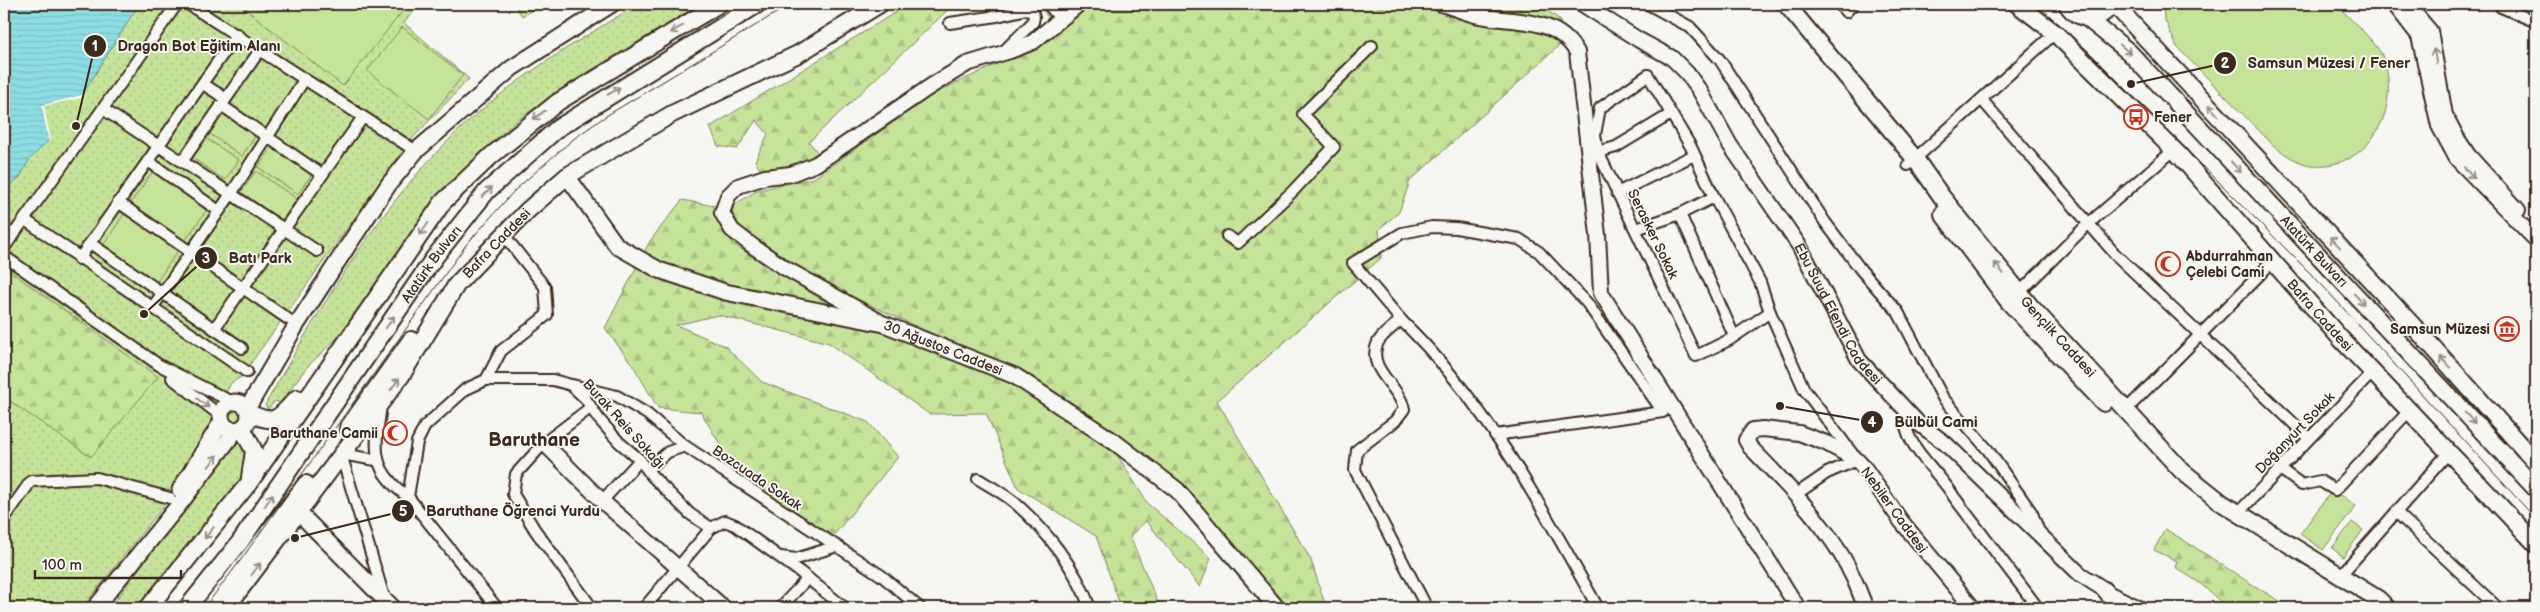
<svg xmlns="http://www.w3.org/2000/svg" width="2540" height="612" viewBox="0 0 2540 612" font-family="'Balsamiq Sans',sans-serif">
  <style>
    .green { fill: url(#green-dots); stroke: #80865c }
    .forest { fill: url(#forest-firs); stroke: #80865c }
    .pitch { fill: #c6e39a; stroke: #80865c }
    .water { fill: url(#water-rules); stroke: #6c9695 }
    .pier { fill: #f6f6f2 }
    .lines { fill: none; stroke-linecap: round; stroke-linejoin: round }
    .minor-casing { stroke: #3b2a1e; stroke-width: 14 }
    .tertiary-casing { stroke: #3b2a1e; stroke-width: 18 }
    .secondary-casing { stroke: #3b2a1e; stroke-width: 19 }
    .primary-casing { stroke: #3b2a1e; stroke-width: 20 }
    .minor { stroke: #f6f6f2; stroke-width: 10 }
    .tertiary { stroke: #f6f6f2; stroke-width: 14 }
    .secondary { stroke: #f6f6f2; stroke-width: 15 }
    .primary { stroke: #f6f6f2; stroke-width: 16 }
    .tram { stroke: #3b2a1e; stroke-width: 1 }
    .oneway { stroke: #989088 }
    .labels { text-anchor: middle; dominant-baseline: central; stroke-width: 4; stroke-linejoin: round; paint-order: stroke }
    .poi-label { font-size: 14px; font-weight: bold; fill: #3b2a1e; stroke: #f6f6f2; text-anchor: start }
    .street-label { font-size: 14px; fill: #3b2a1e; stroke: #f6f6f2 }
    .district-label { font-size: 19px; font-weight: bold; fill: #3b2a1e; stroke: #f6f6f2 }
    .leader { fill: none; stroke: #3b2a1e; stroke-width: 2 }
    .callout-dot { fill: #3b2a1e; stroke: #f6f6f2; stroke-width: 2 }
    .mark-label { font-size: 15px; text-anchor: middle; font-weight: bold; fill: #fff }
    .callout-label { font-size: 15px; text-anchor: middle; font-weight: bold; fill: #3b2a1e; stroke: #f6f6f2; stroke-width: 4; stroke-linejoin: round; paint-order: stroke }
  </style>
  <defs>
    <pattern id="green-dots" width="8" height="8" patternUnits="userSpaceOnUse" patternTransform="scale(1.25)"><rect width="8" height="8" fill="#c6e39a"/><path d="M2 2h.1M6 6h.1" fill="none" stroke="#abc384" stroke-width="1.8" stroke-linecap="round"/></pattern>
    <pattern id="forest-firs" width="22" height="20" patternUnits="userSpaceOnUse" patternTransform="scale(1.25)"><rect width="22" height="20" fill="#c6e39a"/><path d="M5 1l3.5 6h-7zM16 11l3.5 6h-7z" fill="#abc384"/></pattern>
    <pattern id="water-rules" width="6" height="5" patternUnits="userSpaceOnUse" patternTransform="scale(1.25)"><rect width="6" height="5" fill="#8ddee4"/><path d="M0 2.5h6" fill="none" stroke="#7bbfc3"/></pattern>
  </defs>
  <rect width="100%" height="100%" fill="#f6f6f2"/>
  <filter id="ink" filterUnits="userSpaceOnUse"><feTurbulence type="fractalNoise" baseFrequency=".02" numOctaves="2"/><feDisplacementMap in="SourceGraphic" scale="10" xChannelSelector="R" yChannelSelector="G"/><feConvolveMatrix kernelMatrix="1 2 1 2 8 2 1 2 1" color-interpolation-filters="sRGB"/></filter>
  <g filter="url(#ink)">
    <g class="green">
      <polygon points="139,4 419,4 404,23 469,79 409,142 241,377 231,383 170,498 82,608 4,608 4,187 6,188 20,177 29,160 49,140 41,105 82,95"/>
      <path d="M638 4H700L570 83 519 119 489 145 428 208 338 337 307 367 280 403 275 401 268 409 265 405C323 303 384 196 473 117 523 73 581 39 638 4Z"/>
      <circle cx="235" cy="416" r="7"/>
      <polygon points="240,443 246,444 247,449 240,482 148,608 110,608 212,470 233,445"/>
    </g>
    <g class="forest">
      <polygon points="909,4 954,4 809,142 821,156 762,173 755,161 768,134 756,120 737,149 718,146 710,127"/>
      <polygon points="1039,4 1538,4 1560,20 1562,43 1410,181 1399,212 1379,229 1381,258 1217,401 1311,560 1326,608 1263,608 1272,599 1178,484 1011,370 844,293 765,250 738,229 731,218 734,205 758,190 814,178 935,93 1059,35"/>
      <polygon points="682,200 715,206 733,244 859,323 1008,381 1111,445 1148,504 1211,558 1200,587 1146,521 1130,536 1160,608 1121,608 1096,536 1018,488 986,413 929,414 829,343 718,315 676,325 725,346 762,382 868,422 898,457 833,536 740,478 701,412 658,408 634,367 605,328 650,241"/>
      <polygon points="4,267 158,377 91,457 4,397"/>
      <path d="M2165 529C2208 554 2248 584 2292 608H2227L2201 584 2175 567 2177 561 2154 550Z"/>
    </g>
    <g class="pitch">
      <polygon points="239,4 399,4 405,8 343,86"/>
      <polygon points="514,4 543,4 522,16"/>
      <path d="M2163 4H2336C2347 16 2376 42 2382 55 2403 106 2371 171 2311 165 2297 163 2285 154 2274 146L2177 47 2164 18Z"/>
      <polygon points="402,27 463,75 429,119 367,71"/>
      <polygon points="221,112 256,135 242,156 207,132"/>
      <polygon points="204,137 239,160 225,180 191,157"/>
      <polygon points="273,147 312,174 298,194 258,167"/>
      <polygon points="153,171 208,208 185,241 130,204"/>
      <polygon points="256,171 297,199 282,220 241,192"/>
      <polygon points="124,214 178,250 156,283 103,246"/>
      <polygon points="2333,489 2356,506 2323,550 2300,534"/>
      <polygon points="2352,522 2363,530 2343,557 2332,548"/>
    </g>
    <polygon class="water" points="4,4 139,4 82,95 41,105 49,140 29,160 20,177 6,188 4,187"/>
    <polygon class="pier" points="85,94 82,98 44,106 51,140 49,143 41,105"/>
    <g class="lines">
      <defs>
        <g id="minor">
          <polyline points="188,4 416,151"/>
          <polyline points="1048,4 1060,19"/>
          <polyline points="1648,4 1690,27 1720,60 1825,222 1861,270 1898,312 1943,398 1988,450 2032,513 2039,532"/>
          <polyline points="1839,4 1846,12 1853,4"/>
          <polyline points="2500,4 2501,7 2536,22"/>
          <polyline points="950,23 997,16 1027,9 1032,11 1034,17 1033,22 1002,53"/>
          <polygon points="1648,75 1691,147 1714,197 1760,282 1770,312 1729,340 1696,356 1598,152 1595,135 1600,108"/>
          <polyline points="203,84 225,98"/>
          <polyline points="1982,100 2115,254 2309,438"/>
          <polyline points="221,105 321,174"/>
          <polyline points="103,109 317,251"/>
          <polyline points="1598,152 1616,147 1671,114"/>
          <polyline points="148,161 219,211"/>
          <polyline points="182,162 260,50"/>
          <polyline points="1908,165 2055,33"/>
          <polyline points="1617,193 1694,155"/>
          <polyline points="118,202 288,319"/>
          <polyline points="1680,214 1734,336"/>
          <polyline points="25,220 247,372"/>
          <polyline points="4,228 14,235"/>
          <polyline points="1636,229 1680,214 1714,197"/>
          <polyline points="1227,236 1238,243 1293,191 1334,147 1303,114 1372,46"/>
          <polyline points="90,243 242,348"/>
          <polyline points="4,248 177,4"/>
          <polyline points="4,256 159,365 232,402"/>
          <polyline points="79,259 237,34"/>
          <polyline points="2019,293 2088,224 2174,150"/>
          <polyline points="152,308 231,194 304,80"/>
          <polyline points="1770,312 1804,389 1857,460 1827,473 1795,495"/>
          <path d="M1401 320C1485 401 1542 507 1598 608"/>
          <polyline points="214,329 363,117"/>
          <polyline points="172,378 221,416"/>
          <polyline points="486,380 501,351 547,315 545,287 503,234"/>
          <polyline points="572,385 617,396 647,414 685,446 882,576 920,608"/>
          <path d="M381 406C375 448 369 469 408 497L497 608"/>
          <polyline points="590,408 544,443 516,474 513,494 535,530 592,608"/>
          <path d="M1906 410C1899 444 1938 469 1954 497L2038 608"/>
          <polyline points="2125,411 2273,261"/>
          <polyline points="341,454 384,597"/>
          <polyline points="341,454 376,460"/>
          <polyline points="648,469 668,452 685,446"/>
          <polyline points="2280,469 2302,485 2320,481 2335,490 2410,410"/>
          <path d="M978 479C990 486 1003 493 1014 502 1046 530 1076 568 1090 608"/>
          <polyline points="408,497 417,442 425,426 466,389 486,380 553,380 571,385 585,398 598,418 619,442 640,460 652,476 690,514 711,528 725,521 735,525 800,572 845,608"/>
          <polyline points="602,501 640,460"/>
          <polyline points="2396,512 2498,608"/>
          <polyline points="2238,513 2373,372"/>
          <polyline points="4,519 31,481 97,478 170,498"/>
          <polyline points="781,557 796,559 837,546"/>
          <polyline points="2339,577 2450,451"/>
          <polyline points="2108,591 2144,608"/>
          <polyline points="644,608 711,528"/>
          <polyline points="780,608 808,578"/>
          <path d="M1427 608 1355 470 1357 450 1395 421 1404 409C1400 386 1365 369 1378 342 1383 334 1394 326 1401 320L1353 263 1402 233 1432 227 1456 228 1519 239 1539 252 1587 303 1663 412 1495 435"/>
        </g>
        <g id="tertiary">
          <path d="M1441 4C1452 7 1463 12 1475 15 1513 24 1553 14 1577 52L1598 235 1601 293 1798 608"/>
          <path id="s1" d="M1582 4 1639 40 1672 58 1687 73 1700 91 1730 145 1800 247 1859 360 1918 423 1946 444 2080 574 2105 590"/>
          <polyline points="2394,4 2419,36 2439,126 2457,159 2536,240"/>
          <polyline points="2407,4 2430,31 2445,115 2457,138 2468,155 2518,210"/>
          <polyline points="879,321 785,268 754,247 732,230 722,213 728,196 738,186 765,177 791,174 816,164 931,86 967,64 1010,51 1033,42 1079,4"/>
          <polyline points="544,443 602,501 724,608"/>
          <path d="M1866 608C1861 597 1857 584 1851 573 1830 528 1784 482 1750 447L1746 440 1753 430 1763 429 1799 433 1826 443 1857 460 1866 470 1901 521 1973 608"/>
        </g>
        <g id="secondary">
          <path id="s2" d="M567 176 617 246 659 270 725 292 884 324 1015 376 1116 443 1177 490 1277 608"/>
          <circle cx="235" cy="416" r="14"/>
          <polyline points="247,409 297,324 349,244 389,184 416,151 512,68 612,4"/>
          <polyline points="180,490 222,421"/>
          <polyline points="299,513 393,608"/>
          <polyline points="2105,590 2119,608"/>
          <polyline points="95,608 182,501 236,430"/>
        </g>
        <g id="primary">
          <path id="s3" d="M1786 4 1916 160 1942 197 2031 307 2182 471 2222 503 2378 599 2387 608"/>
          <path id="s4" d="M2017 4 2055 33 2180 156 2341 339 2536 544"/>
          <path d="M2067 4C2078 22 2101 23 2111 4"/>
          <polyline points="2114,4 2430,344 2536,463"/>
          <path id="s5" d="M2087 18 2129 52 2536 489"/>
          <polyline points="1943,214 2009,302 2104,403"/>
          <path d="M249 413C276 426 279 418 297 398"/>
          <polyline points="242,428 254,451 250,477"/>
          <polyline points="348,428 411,340"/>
          <polyline points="148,608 249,483 443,202 491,156 558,102 719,4"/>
          <path id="s6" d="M187 608 240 542 434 258 487 191 558 128 758 4"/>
          <polyline points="210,608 306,484"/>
          <path id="s7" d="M226 608 401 376 457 284 528 210 567 176 672 114 798 54 880 4"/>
        </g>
      </defs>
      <use href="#minor" class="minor-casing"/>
      <use href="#tertiary" class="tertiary-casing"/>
      <use href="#secondary" class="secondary-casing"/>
      <use href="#primary" class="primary-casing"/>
      <use href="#minor" class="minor"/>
      <use href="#tertiary" class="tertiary"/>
      <use href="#secondary" class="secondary"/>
      <use href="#primary" class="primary"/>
      <g class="tram">
        <polyline points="2037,4 2087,50 2321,284 2536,519"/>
        <polyline points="204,608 240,561 466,245 515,190 572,140 606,116 791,4"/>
      </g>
    </g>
    <defs><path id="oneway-shaft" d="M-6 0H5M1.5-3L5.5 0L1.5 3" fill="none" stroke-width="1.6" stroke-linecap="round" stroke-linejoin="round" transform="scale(1.25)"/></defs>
    <g class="oneway">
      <use href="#oneway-shaft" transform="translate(677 29) rotate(149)"/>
      <use href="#oneway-shaft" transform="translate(2125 49) rotate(41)"/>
      <use href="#oneway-shaft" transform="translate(2435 56) rotate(-100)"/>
      <use href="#oneway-shaft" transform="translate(614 91) rotate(-31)"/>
      <use href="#oneway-shaft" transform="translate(2213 110) rotate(-133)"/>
      <use href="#oneway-shaft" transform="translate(539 115) rotate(144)"/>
      <use href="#oneway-shaft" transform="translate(2236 167) rotate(47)"/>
      <use href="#oneway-shaft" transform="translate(2469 173) rotate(49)"/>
      <use href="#oneway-shaft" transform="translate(487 192) rotate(-46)"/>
      <use href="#oneway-shaft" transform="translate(424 229) rotate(125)"/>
      <use href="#oneway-shaft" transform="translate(2335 242) rotate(-133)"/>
      <use href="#oneway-shaft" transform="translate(1999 268) rotate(-129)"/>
      <use href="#oneway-shaft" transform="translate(2359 299) rotate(47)"/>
      <use href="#oneway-shaft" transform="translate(390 322) rotate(-56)"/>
      <use href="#oneway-shaft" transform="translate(2445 362) rotate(-132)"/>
      <use href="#oneway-shaft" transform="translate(395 384) rotate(-54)"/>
      <use href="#oneway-shaft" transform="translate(203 403) rotate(37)"/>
      <use href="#oneway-shaft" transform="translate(2470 418) rotate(47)"/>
      <use href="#oneway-shaft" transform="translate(213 461) rotate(-53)"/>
      <use href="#oneway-shaft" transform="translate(269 500) rotate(-56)"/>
      <use href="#oneway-shaft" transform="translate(209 533) rotate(129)"/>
      <use href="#oneway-shaft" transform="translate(256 569) rotate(-53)"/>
    </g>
  </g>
  <defs>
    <symbol id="bus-ring" viewBox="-11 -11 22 22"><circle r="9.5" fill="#f6f6f2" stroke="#c8321e" stroke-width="1.5"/><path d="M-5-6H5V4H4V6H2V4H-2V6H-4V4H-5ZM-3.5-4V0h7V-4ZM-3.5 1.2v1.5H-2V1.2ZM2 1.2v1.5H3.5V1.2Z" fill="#c8321e"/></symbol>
    <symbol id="mosque-ring" viewBox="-11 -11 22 22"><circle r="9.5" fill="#f6f6f2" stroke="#c8321e" stroke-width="1.5"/><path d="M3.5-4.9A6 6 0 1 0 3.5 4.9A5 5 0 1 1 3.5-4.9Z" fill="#c8321e"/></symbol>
    <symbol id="museum-ring" viewBox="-11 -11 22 22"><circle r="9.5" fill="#f6f6f2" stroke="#c8321e" stroke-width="1.5"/><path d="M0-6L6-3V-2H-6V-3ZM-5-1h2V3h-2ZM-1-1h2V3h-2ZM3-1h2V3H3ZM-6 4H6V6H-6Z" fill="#c8321e"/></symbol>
  </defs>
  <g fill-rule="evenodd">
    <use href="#bus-ring" x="2122" y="103" width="28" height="28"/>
    <use href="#mosque-ring" x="2154" y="250" width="28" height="28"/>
    <use href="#museum-ring" x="2493" y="315" width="28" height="28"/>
    <use href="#mosque-ring" x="381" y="419" width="28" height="28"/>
  </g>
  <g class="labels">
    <g class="poi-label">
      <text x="2154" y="117">Fener</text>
      <text x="2186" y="256">Abdurrahman<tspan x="2186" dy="16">Çelebi Cami</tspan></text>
      <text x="2490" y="329" text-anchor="end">Samsun Müzesi</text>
      <text x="378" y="433" text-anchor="end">Baruthane Camii</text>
    </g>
    <g class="street-label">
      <text transform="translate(1653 234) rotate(64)">Serasker Sokak</text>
      <text stroke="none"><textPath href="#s7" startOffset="455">Bafra Caddesi</textPath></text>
      <text stroke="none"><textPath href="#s5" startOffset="326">Atatürk Bulvarı</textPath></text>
      <text stroke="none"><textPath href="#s6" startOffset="422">Atatürk Bulvarı</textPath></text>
      <text stroke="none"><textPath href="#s1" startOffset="411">Ebu Suud Efendi Caddesi</textPath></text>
      <text stroke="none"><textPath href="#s4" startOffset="435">Bafra Caddesi</textPath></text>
      <text stroke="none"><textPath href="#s3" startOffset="430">Gençlik Caddesi</textPath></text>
      <text stroke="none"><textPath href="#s2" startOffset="430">30 Ağustos Caddesi</textPath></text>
      <text transform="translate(624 424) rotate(48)">Burak Reis Sokağı</text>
      <text transform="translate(2295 433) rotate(-46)">Doğanyurt Sokak</text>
      <text transform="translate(757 478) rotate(34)">Bozcuada Sokak</text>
      <text transform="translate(1894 510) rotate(54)">Nebiler Caddesi</text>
    </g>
    <g class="district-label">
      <text x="534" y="440">Baruthane</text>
    </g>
  </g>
  <path class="leader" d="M76 126L95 46M2131 84L2225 63M144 314L206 258M1780 406L1872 422M295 538L403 511"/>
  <g class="callout-dot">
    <circle cx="76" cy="126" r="5"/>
    <circle cx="2131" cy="84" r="5"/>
    <circle cx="144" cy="314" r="5"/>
    <circle cx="1780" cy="406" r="5"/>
    <circle cx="295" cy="538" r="5"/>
    <circle cx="95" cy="46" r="12"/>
    <circle cx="2225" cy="63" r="12"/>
    <circle cx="206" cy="258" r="12"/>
    <circle cx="1872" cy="422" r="12"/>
    <circle cx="403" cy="511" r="12"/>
  </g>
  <g class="mark-label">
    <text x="95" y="51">1</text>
    <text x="2225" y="68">2</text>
    <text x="206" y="263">3</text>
    <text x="1872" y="427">4</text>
    <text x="403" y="516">5</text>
  </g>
  <g class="callout-label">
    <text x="199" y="51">Dragon Bot Eğitim Alanı</text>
    <text x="2329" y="68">Samsun Müzesi / Fener</text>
    <text x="260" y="263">Batı Park</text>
    <text x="1936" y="427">Bülbül Cami</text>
    <text x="513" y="516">Baruthane Öğrenci Yurdu</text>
  </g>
  <rect width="2540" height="612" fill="none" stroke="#f6f6f2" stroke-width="20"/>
  <rect x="10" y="10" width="2520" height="592" fill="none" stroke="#3b2a1e" stroke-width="2" filter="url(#ink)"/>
  <path d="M35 570v8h146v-8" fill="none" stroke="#3b2a1e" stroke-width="2.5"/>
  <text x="42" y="570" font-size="15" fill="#3b2a1e" stroke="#f6f6f2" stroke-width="4" paint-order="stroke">100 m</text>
</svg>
